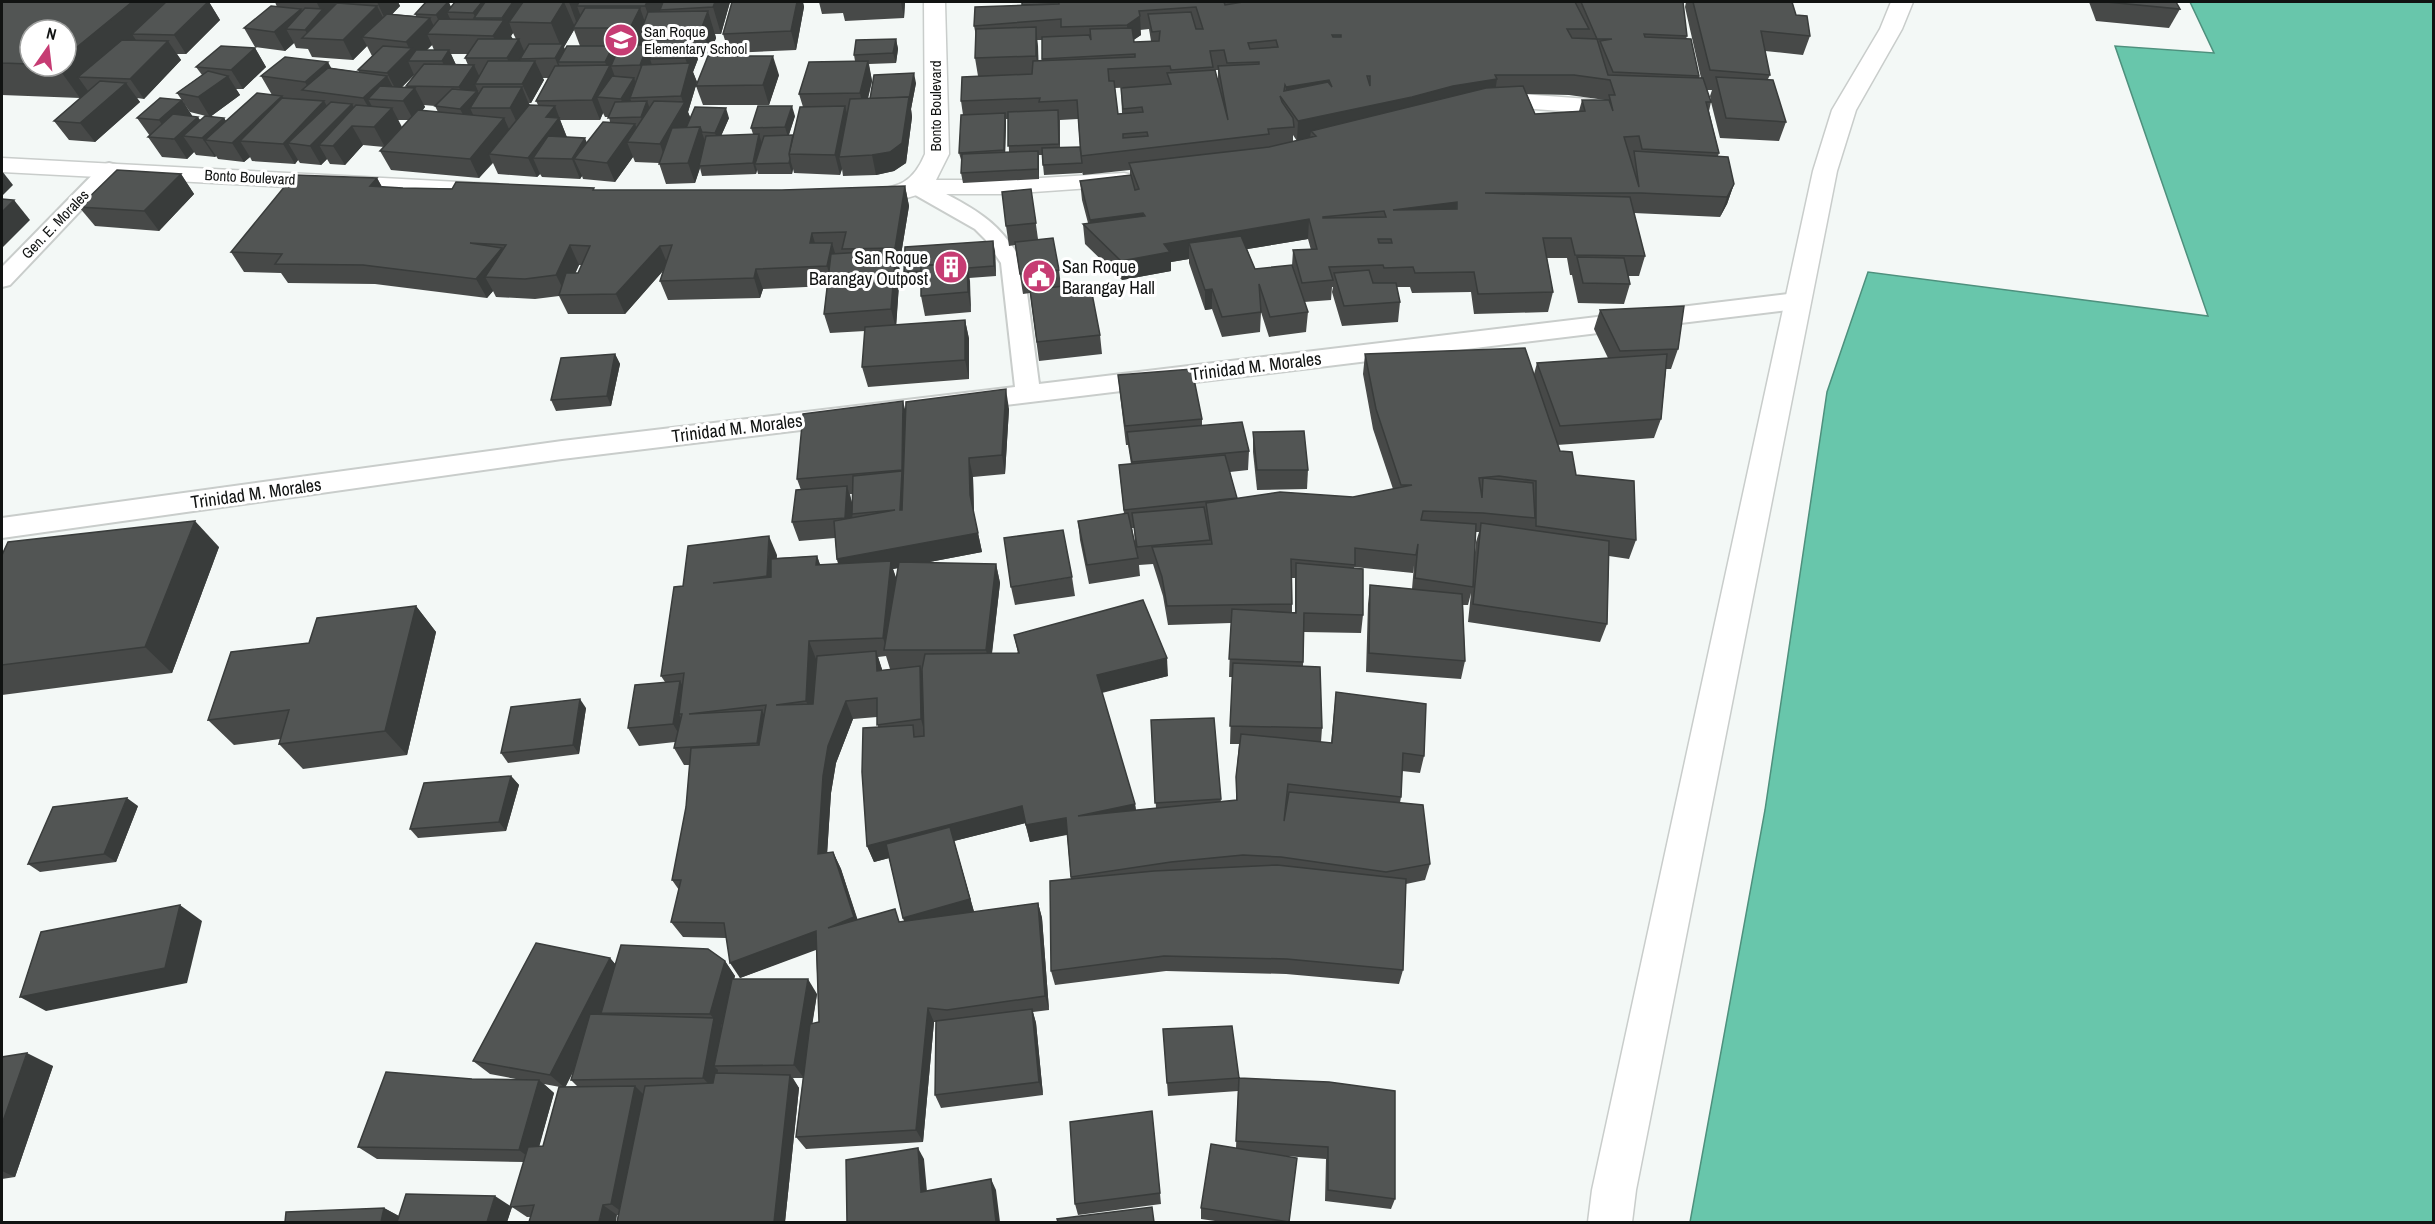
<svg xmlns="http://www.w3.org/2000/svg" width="2435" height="1224" viewBox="0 0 2435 1224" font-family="'Archivo Narrow',sans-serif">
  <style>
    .water { fill: #68c6ab; stroke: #4e907d; stroke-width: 1.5 }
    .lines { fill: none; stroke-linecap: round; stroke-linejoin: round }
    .service-casing { stroke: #c9cdcb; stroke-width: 4 }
    .minor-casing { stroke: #c9cdcb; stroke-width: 3 }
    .service { fill: #fff; fill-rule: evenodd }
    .minor { fill: #fff; fill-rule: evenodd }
    .wall { fill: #474948; fill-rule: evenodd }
    .shaded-wall { fill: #393c3b }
    .building { fill: #525554; stroke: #393c3b; stroke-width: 1.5; fill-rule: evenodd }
    .labels { text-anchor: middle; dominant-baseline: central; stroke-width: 6; stroke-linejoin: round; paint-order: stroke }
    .far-poi-label { font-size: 15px; fill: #111312; stroke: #fff; text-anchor: start }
    .far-street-label { font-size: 15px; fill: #111312; stroke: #fff }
    .poi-label { font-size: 18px; fill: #111312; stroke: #fff; text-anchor: end }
    .street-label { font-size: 18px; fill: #111312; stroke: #fff }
  </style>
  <rect width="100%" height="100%" fill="#f3f8f6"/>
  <polygon class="water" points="2190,2 2433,2 2433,1222 1690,1222 1765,810 1827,392 1868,272 2208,316 2115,46 2214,53"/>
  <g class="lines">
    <defs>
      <g id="service">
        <polygon points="109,163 116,165 120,169 116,173 10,285 2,287 2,267 102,165"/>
        <path d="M918 181C929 183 938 190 948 195 984 214 1002 227 1023 263L1039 384 1796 293 1804 296 1808 301 1804 306 1796 309 562 459 2 538V518L562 441 1015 387 1001 263 985 239 975 229 910 192 907 187 910 182Z"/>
      </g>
      <g id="minor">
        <path d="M924 2H945L949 154 936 180H1006L1124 173 1133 175 1136 180 1133 185 1006 194H920L887 204 861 207 852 204 848 199 852 194C888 185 908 194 925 154Z"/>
        <polygon points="1891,2 1913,2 1902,29 1856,110 1837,171 1636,1190 1632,1222 1588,1222 1592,1190 1813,171 1832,110 1880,29"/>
        <polygon points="1507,93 1588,99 1596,101 1600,106 1596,111 1588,113 1507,107 1485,111 1477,109 1473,104 1477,99"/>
        <polygon points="2,158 497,184 506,186 509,191 506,196 497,198 2,172"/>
      </g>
    </defs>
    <use href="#service" class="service-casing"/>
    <use href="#minor" class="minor-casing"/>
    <use href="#service" class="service"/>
    <use href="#minor" class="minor"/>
  </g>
  <g class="wall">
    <path d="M2 2H209L220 20 186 54H177L181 60 144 99 137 98 140 102 95 142 69 140 54 121 88 91 80 98 2 95ZM30 30 66 66H30Z"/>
    <path d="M275 2H398L400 6 392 14 416 16 415 14 426 2H449L451 7 455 2H730L721 34H715L716 38 710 53 697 54 698 59 693 72 697 82 688 112 690 117 729 118 721 136 753 134 751 128 795 116 789 135H793L803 107 799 94 855 61 854 55 896 39 898 49 896 63 869 64 872 81 868 99 916 83 911 109 912 117 906 163 894 171 876 175 843 176 842 169 840 175 794 173 793 169 792 174H758L757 170 756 174 702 176 700 168 695 183 666 184 659 163 635 162 633 157 615 182 583 179 582 176 580 179 542 177 540 174 537 177 498 174 493 163 479 178 391 170 380 151 384 147 363 145 345 165 330 164 327 159 321 165 300 163 298 160 295 164 252 161 250 157 244 162 218 159 216 156 215 157 196 155 194 152 187 159 162 157 148 137 150 136 137 118 182 100 192 116 201 120 210 117 190 112 177 93 202 75 196 67 255 48 266 67 243 89H236L240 95 210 117 224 118 226 121 272 95 261 76 331 68 359 72 358 70 372 56 367 46 353 60 312 57 308 49 296 48 294 43 285 51 255 47 244 28 277 7ZM574 30 580 46 565 50 564 47ZM513 33 516 39H512L511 36ZM432 45 434 50H427ZM451 54H468L465 58 468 65H456ZM414 75 406 86 407 87H402ZM542 78H549L536 101 538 105H530L529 103H531L544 80ZM424 105 435 106 438 112 422 111 425 107ZM603 113 605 117H609L610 122 587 143 567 137 560 120H600ZM398 120H409L401 129Z"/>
    <polygon points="732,2 818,2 803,3 804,7 796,50 729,53 723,34"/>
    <polygon points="819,2 905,2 904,18 845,21 843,13 822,14"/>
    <path d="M1022 2H1683L1687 36 1686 39 1699 76V78H1701L1685 7 1686 2H1792L1796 15 1810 36 1803 55 1765 51 1770 75 1768 79 1786 122 1779 141 1720 138 1711 102 1709 111 1719 153 1718 156 1734 184 1727 204 1720 217 1634 213 1645 256 1639 276H1628L1630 284 1624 304 1578 303 1572 275H1570L1567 258H1547L1553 292 1548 312 1474 314 1471 292 1412 293 1410 287H1397L1400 302 1398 322 1342 326 1332 292 1333 287H1332L1331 300 1304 302 1308 312 1306 332 1269 337 1261 312 1260 332 1222 337 1212 309 1205 310 1189 263V259L1171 262V271L1122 280 1085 244 1083 224 1088 223 1082 200 1080 181 1130 175V170L1083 175 1082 172V173L1044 175 1042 155H1039V179L963 183 961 173 962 163 959 153 963 115 961 101 978 76 975 58 976 36 974 26 1022 5ZM1149 29 1151 41 1134 42 1133 40 1141 35 1140 30ZM1037 40H1042V61H1038ZM1215 70H1218V82ZM1138 87 1121 88 1122 113 1118 114 1115 88ZM1707 90H1712L1710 96 1711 101ZM1527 94 1569 95 1605 100H1582L1579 111 1535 114ZM1006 119H1008L1009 152H1005ZM1078 119 1080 147H1060V120ZM1293 135 1297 141 1293 142ZM1308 239 1311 250H1293L1292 266 1255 269 1247 249Z"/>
    <polygon points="2089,2 2176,2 2180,9 2169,28 2096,21"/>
    <polygon points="779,75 769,105 703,105 696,86"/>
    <polygon points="181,174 194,194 159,231 95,226 79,207"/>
    <path d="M377 178 382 187 403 188 595 190H782L905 186 909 206 899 267 900 270 896 325 965 320 969 339V379L868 387 862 367 865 331 830 333 824 314 827 286 763 289 760 298 668 300 660 281 663 271 625 314H568L559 296 535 299 496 297 493 291 487 298 375 284 288 283 281 273 244 272 231 252ZM579 265H582L578 273H575Z"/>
    <polygon points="1031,189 1038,239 1059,270 1061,286 1100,335 1102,354 1039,361 1030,293 1023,294 1015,245 1009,246 1006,226"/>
    <polygon points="995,251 996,276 969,278 971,312 925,316 921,296 921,282 906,283 904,272"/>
    <path d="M1600 310 1678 349 1671 369H1666L1661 419 1654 438 1557 445 1560 451 1576 475 1636 540 1629 559 1609 556 1607 624 1600 642 1468 622 1471 593 1468 605H1463L1465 661 1461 679 1366 672 1368 604 1370 585 1412 589 1414 565 1413 573 1354 567 1363 615 1361 633 1304 632 1303 666 1322 728 1321 742 1331 743 1336 692 1424 756 1420 773 1402 771 1401 797 1400 803 1430 864 1425 880 1406 884 1403 970 1399 984 1286 974 1166 971 1055 985 1051 971 1071 879 1067 835 1030 842 1025 823 954 841 974 912 1038 903 1042 918 1049 1010 1033 1012 1036 1023 1043 1095 941 1108 935 1095 936 1022H934L923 1142 806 1149 796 1137 803 1078H793L799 1088 785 1222H617L618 1215 527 1217 512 1207 507 1222H285L384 1208 399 1216 511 1206 524 1162 377 1159 358 1147 472 1079 521 1080 490 1074 473 1061 610 958 615 964 725 961 735 976 734 979 817 994 812 1024 819 1022 816 949 740 978 726 938 683 937 671 922 679 890 672 880 686 807 690 765H684L674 748 675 742 639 746 628 728 665 682 661 676 683 586 777 555 776 558 817 556 820 565 838 564 837 559 835 538 799 541 792 522 801 490 797 479 906 411 1009 409 1005 474 973 477 974 514 982 552 924 563 996 564 1000 583 992 654 1018 653 1014 635 1168 676 1102 693 1135 804 1136 810 1156 808 1151 720 1214 718 1221 802 1236 800V777L1239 744H1230L1232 677H1229L1231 623 1168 625 1163 596 1153 564 1139 565 1140 576 1089 584 1080 540 1078 521 1124 514 1119 465 1131 464 1128 445H1126L1120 395 1118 375 1202 419V426L1249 451 1248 470 1230 472 1237 499 1353 497 1393 489 1373 429 1363 374 1365 354 1534 374 1537 363 1608 358 1594 329ZM850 494H853L852 503ZM1132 528H1134L1135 545ZM1475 532H1479L1476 542 1473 572ZM898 568 896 579 893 569ZM1292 578H1295V612H1292ZM886 656 890 669H897L882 670 878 657ZM877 717 878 727 867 846 874 862 889 858 904 921 901 922 857 919 841 869 833 852 827 853 831 793 836 763 853 719ZM574 1069 571 1080 578 1087H565ZM544 1084 560 1087 543 1146H539L554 1093Z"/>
    <polygon points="615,354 620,364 611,406 556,411 551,400"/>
    <polygon points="1253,432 1308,470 1307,489 1257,490 1253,452"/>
    <polygon points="219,547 172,673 2,695 2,555"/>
    <polygon points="1072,577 1075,596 1015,605 1011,587"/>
    <polygon points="416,606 436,632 407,755 303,769 279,744 280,739 234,745 208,720 309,643"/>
    <polygon points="586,708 579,754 508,763 501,753"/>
    <polygon points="511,776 519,785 506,831 418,838 410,829"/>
    <polygon points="138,806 116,862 40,872 28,864"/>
    <polygon points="1163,1029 1239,1078 1395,1199 1391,1209 1325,1201 1326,1159 1285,1156 1289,1222 1222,1222 1201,1219 1201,1208 1236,1148 1238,1091 1168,1096"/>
    <polygon points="2,1057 53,1066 15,1177 2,1179"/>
    <polygon points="1152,1111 1161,1204 1078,1215 1075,1204"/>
  </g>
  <g class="shaded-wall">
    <polygon points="132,2 191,2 132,34 140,46 78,77 88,91 80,98 57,66 66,66 66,56"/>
    <polygon points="209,2 220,20 186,54 174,35"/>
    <polygon points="318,2 335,2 338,8 310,38 305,30 286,29 294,43 285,51 274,32 301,9 309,25 321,11 317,3"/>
    <polygon points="377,2 398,2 400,6 386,21"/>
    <polygon points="448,2 454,12 447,12 453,25 445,34 436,15"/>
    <polygon points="482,2 494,2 476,18 473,13"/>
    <polygon points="513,2 521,2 526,13 509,22 513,33 511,36 513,39 502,55 493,36 503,22 502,18"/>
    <polygon points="564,2 575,27 573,28 574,30 564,47 570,62 558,62 564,76 563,78 555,58 561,47 551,23"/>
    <polygon points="569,2 589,2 577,6 581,17 577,24"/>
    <polygon points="647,2 669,2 660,10 662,16 653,28 645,6"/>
    <polygon points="715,2 730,2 721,34 713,7"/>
    <polygon points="797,2 803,2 804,7 796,50 791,31"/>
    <polygon points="901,2 905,2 904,18"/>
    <polygon points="377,6 387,25 362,37 367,46 353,60 343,40"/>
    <polygon points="640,8 647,28 642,28 646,41 639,55 630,28"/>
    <polygon points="708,11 716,38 710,53 702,27"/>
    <polygon points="1140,16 1141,35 1128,44 1127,25"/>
    <polygon points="430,18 438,35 427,34 432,45 417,59 408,61 414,75 397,92 387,73 410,50 406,42"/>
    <polygon points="1036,27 1038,46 1039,75 1036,56"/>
    <polygon points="519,39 527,58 520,59 523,66 516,78 507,58"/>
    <polygon points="692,39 698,59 693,72 697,82 688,112 692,122 667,164 660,144 684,105 681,96 689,68 685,58"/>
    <polygon points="896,39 898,49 896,63 893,53"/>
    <polygon points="168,41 181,60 144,99 130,79"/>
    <polygon points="648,45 653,59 650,59 653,68 647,85 640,65"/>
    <polygon points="613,46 620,66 611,66 615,77 597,97 603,113 600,120 592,100 608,69 605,62"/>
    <polygon points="255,48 266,67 243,89 231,70"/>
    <polygon points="449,50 458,69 451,80 442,61"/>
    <polygon points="773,56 779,75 769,105 763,85"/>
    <polygon points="535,61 544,80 531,103 522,84"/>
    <polygon points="868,61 872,81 864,112 860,93"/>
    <polygon points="328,62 339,82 310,91 305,82"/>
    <polygon points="474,65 483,84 475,84 485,108 470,108 476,121 470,128 460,109 466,103 459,87"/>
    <polygon points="914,73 916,83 911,109 912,117 906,163 894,171 876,175 872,155 909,97"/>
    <polygon points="228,76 240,95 210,117 198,97"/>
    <polygon points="387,76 397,95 368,99 376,114 374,117 363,98"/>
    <polygon points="634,78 641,97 630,98 634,109 628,118 621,99"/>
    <polygon points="1497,79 1494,99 1311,131 1310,138 1297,141 1298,121 1453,86"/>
    <polygon points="1329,80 1328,99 1285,103 1286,87"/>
    <polygon points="126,83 140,102 95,142 80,123"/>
    <polygon points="522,87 530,107 519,127 510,108"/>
    <polygon points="415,88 425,107 414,121 403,101"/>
    <polygon points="282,96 294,115 240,141 250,157 244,162 232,143"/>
    <polygon points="182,100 195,120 172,140 159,120"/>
    <polygon points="324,101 335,120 352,104 363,124 352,126 363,145 345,165 333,146 319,145 327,159 321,165 310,146 288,143 298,160 295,164 283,144"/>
    <polygon points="647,101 654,120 649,136 641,117"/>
    <polygon points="555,106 567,138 533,158 540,174 537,177 528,158 546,117"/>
    <polygon points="792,106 795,116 788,137 785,127"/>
    <polygon points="845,106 850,125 839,157 842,169 840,175 835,155"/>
    <polygon points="392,108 402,127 385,147 374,127"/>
    <polygon points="726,108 729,118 718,143 715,133"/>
    <polygon points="1005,113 1006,123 1005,161 1004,150"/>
    <polygon points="198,117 208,132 224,118 236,137 205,140 216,156 215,157 202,138 183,136 194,152 187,159 174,139"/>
    <polygon points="504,118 513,138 489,154 492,163 479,178 470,159"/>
    <polygon points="635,124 642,143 627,142 633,157 615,182 607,163"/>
    <polygon points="700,127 707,147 699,166 700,168 695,183 688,163"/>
    <polygon points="759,134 762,144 755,164 757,170 756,174 753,163"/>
    <polygon points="585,138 593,157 574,159 582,176 580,179 572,159"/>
    <polygon points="1038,151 1039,161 1039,179 1038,169"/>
    <polygon points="790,159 793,169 792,174 789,163"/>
    <polygon points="2,171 13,185 2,196"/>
    <polygon points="181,174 194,194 159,231 144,211"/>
    <polygon points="377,178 388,198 370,186"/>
    <polygon points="1734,184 1727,204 1720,217 1727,197"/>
    <polygon points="905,186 909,206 899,267 900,270 896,329 891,309 895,252 895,248"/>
    <polygon points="14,200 30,220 2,248 2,212"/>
    <polygon points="1457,202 1454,222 1393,210"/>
    <polygon points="1143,213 1144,233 1091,232 1090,220"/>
    <polygon points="1309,219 1308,239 1194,258 1189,243 1189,259 1171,262 1171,271 1122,280 1121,261 1164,244"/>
    <polygon points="812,233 818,253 810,243"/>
    <polygon points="993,241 995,251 996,276 994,266"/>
    <polygon points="832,243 838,263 833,286 827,266"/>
    <polygon points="570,245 579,265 566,295 556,275"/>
    <polygon points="660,246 668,265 625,314 616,294"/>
    <polygon points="502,248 512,268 485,277 493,291 487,298 476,279"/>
    <polygon points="967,262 970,281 971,312 968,292"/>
    <polygon points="756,269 763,289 760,298 754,278"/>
    <polygon points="1212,289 1212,309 1205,310 1205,290"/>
    <polygon points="965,320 969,339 969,379 965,360"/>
    <polygon points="615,354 620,364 611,406 607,396"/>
    <polygon points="1006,389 1009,409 1005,474 1002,455"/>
    <polygon points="903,401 908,421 907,489 902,470"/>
    <polygon points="969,458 973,477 974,514 982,552 893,569 897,580 887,650 883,638 843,578 837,559 970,495"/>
    <polygon points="902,471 907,490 905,529 900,510"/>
    <polygon points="847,486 853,506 851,537 845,518"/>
    <polygon points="195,521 219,547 172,673 145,647"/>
    <polygon points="769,536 777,555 775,594 767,576"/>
    <polygon points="817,556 824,575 816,565"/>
    <polygon points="996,564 1000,583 990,668 986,650"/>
    <polygon points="416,606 436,632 407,755 385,731"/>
    <polygon points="809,641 816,659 813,718 806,701"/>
    <polygon points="876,651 882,669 883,689 877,671"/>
    <polygon points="1167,658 1168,676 1099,693 1097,675"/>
    <polygon points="920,666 926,684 926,737 921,719"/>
    <polygon points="680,681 690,699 682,714 679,714 685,727 683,741 673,724"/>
    <polygon points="580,699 586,708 579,754 573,745"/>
    <polygon points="846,701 853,719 836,763 831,793 826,871 818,854 823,776 828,746"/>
    <polygon points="762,710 770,728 765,760 757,743"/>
    <polygon points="511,776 519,785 506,831 499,822"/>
    <polygon points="127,798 138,806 116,862 104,854"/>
    <polygon points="1135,804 1137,820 1078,816"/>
    <polygon points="1022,806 1026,823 954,841 975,915 909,934 903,918 954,841 874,862 867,846"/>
    <polygon points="1066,818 1069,834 1030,842 1026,825"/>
    <polygon points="833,852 841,869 862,933 836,943"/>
    <polygon points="1038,903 1042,918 1049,1010 1045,996"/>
    <polygon points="180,905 202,921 187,983 46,1011 20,997"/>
    <polygon points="816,931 824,947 740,978 730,963"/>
    <polygon points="610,958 623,973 565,1088 550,1075"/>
    <polygon points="725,961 735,976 721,1027 725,1032 714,1066 718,1070 715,1091 703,1078 714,1019 710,1014"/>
    <polygon points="808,979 817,994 804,1078 794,1065"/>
    <polygon points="928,1008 934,1022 923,1142 916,1130"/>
    <polygon points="1032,1009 1036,1023 1043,1095 1039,1082"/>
    <polygon points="27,1053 53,1066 15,1177 2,1171 2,1124"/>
    <polygon points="790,1075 799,1088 785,1222 774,1222"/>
    <polygon points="539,1080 554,1093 535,1162 519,1150"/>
    <polygon points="635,1086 648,1099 626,1215 611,1204"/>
    <polygon points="918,1148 924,1159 928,1203 921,1192"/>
    <polygon points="991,1179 996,1190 1000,1222 996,1222"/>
    <polygon points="495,1196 512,1207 507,1222 487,1222"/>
    <polygon points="603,1205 617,1215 616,1222 599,1222"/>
    <polygon points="384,1208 404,1219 403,1222 381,1222"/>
  </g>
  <g class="building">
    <polygon points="2,2 132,2 66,56 66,30 30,30 30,64 2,63"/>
    <polygon points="166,2 208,2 174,35 132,34"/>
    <polygon points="426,2 448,2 436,15 415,14"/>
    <polygon points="455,2 482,2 473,13 447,12"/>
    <polygon points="485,2 513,2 502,18 474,18"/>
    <polygon points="523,2 564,2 551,23 509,22"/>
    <polygon points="579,2 647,2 645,6 577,6"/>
    <polygon points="663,2 715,2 713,7 660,10"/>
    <polygon points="732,2 797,2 791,31 723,34"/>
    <polygon points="1022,2 1059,2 1059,4 1022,5"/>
    <path d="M1059 2H1224L1225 5 1243 2H1575L1589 29H1567L1572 38 1597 39 1608 75 1703 78 1711 102H1706L1719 153 1642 149 1639 136 1624 137 1639 187 1634 151 1728 157 1734 184 1727 197 1641 193H1485L1630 197 1645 256 1575 255 1571 238H1543L1553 292 1478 294 1474 272 1415 273 1413 267 1384 268 1383 265 1329 267 1333 280 1302 283 1293 250 1317 249 1309 219 1164 244 1170 252 1121 261 1083 224 1145 216 1143 213 1090 220 1080 181 1131 175 1135 190 1139 189 1129 163 1269 147 1316 136 1311 131 1486 88 1523 86 1535 114 1585 111 1582 100H1609L1613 111 1609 95H1615L1610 80 1574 75H1495L1497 79 1453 86 1412 97 1298 121 1280 96 1282 102 1293 118 1294 127 1268 129 1269 134 1081 156 1077 100 1039 102 1040 98 961 101 962 77 1032 74 1033 61 1135 57V54L1042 59V37L1089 35 1091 40 1090 29 1132 28 1134 42 1159 41 1160 31 1152 32 1148 14 1191 12 1196 29H1203L1196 7 1139 11 1140 16 1127 25 1061 27V19L974 26 975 7 1059 4ZM1332 35H1341V37H1333ZM1276 40 1278 47 1250 49 1248 43ZM1224 50 1227 63 1259 62V64L1218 66 1228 120 1215 70 1167 73 1171 84 1121 88 1123 109 1142 107 1143 112 1118 114 1114 81H1109L1108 69 1170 66 1171 70 1213 67 1210 51ZM1367 76H1370V86ZM1329 80 1332 87 1328 82 1284 91 1285 85 1286 87ZM1147 132 1148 136 1123 138V134ZM1457 202V209L1393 210ZM1384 211 1386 217 1323 218V217ZM1378 239H1391L1392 243H1379Z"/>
    <polygon points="1581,2 1683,2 1687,36 1644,34 1645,37 1691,39 1699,76 1613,72 1600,41 1612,39 1597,39"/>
    <polygon points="1693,2 1792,2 1796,15 1807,16 1810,36 1761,31 1770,75 1710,70"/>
    <polygon points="2106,2 2176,2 2180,9 2107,2"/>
    <polygon points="337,3 377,6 343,40 302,38"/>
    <polygon points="271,6 301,9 274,32 244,28"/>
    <polygon points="305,8 323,9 305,30 286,29"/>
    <polygon points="585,8 640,8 630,28 573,28"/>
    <polygon points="708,11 702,27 642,28 648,12"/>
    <polygon points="387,14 430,18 406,42 362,37"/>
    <polygon points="439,19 504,20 493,36 427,34"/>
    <polygon points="1036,27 1036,56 975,58 976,29"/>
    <polygon points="478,39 519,39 507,58 465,58"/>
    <polygon points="692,39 685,58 650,59 657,40"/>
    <polygon points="896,39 893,53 854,55 856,40"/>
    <polygon points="122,40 168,41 130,79 78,77"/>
    <polygon points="529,44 563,44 555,58 520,59"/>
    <polygon points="620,45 648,45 640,65 611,66"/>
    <polygon points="221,46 255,48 231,70 196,67"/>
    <polygon points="383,46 412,48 387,73 358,70"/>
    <polygon points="567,46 613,46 605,62 558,62"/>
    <polygon points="416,50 449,50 442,61 408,61"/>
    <polygon points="708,56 773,56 763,85 696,86"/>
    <polygon points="285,57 328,62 305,82 261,76"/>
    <polygon points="488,61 535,61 522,84 475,84"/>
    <polygon points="868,61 860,93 799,94 809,62"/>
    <polygon points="690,63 681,96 630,98 642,65"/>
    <polygon points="424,64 474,65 459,87 406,86"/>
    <polygon points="610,65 592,100 536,101 555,66"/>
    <polygon points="328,68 387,76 363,98 302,90"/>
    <polygon points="208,71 228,76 198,97 177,93"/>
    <polygon points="914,73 909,99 909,97 870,99 874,75"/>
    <polygon points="612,76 634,78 621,99 597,97"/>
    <polygon points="1716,77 1773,80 1786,122 1726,118"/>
    <polygon points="100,81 126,83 80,123 54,121"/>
    <polygon points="380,86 415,88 403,101 368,99"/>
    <polygon points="483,87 522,87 510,108 470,108"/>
    <polygon points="452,89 477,91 460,109 435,106"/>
    <polygon points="257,93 282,96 232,143 205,140"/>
    <polygon points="909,97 902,143 890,152 872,155 839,157 850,99"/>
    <polygon points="160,98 182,100 159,120 137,118"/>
    <polygon points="282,98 324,101 283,144 240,141"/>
    <polygon points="647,101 641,117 608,118 615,102"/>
    <polygon points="654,101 685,102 660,144 627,142"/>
    <polygon points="331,102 352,104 310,146 288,143"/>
    <polygon points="356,105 392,108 374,127 352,126 333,146 319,145"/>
    <polygon points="529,105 555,106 546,117 559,118 528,158 489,154"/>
    <polygon points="758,106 792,106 785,127 751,128"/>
    <polygon points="845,106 835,155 789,154 800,107"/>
    <polygon points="695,107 726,108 715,133 702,132 700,127 686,128"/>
    <polygon points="418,110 504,118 470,159 380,151"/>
    <polygon points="1058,110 1059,144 1008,146 1008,112"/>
    <polygon points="1005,113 1004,150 959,153 961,115"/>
    <polygon points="173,114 198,117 174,139 148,137"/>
    <polygon points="205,116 224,118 202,138 183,136"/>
    <polygon points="603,122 635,124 607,163 574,159"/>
    <polygon points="700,127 688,163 659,164 672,128"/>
    <polygon points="759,134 753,163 699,166 706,136"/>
    <polygon points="793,135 789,154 790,159 789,163 755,164 764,136"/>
    <polygon points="548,136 585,138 572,159 533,158"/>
    <polygon points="1080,147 1082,163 1043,165 1042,148"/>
    <polygon points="1038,151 1038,169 961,173 962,154"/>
    <polygon points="117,170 181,174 144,211 79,207"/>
    <polygon points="294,175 377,178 370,186 403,188 452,189 456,182 594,188 593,190 782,190 905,186 895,248 842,249 846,232 812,233 810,243 832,243 827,266 756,269 754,278 660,281 672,245 660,246 616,294 559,295 566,273 578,273 590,246 570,245 556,275 525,279 485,277 506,245 470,243 502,248 476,279 363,265 275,264 282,254 231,252"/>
    <polygon points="1031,189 1036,223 1006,226 1002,192"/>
    <polygon points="2,199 14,200 2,212"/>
    <polygon points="1241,236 1255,269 1292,265 1308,312 1270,317 1259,284 1261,312 1222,317 1212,289 1205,290 1189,243"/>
    <polygon points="1053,238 1059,270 1020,274 1015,242"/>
    <polygon points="993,241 994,266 968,268 967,262 921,266 921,271 904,272 905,247"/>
    <polygon points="896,250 891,309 824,314 831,254"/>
    <polygon points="1577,257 1624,258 1630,284 1583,283"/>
    <polygon points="967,262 968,292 921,296 921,266"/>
    <polygon points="1369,270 1373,283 1396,283 1400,302 1344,306 1334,273"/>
    <polygon points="1090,283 1100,335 1037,342 1030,290"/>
    <polygon points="1684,306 1678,349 1620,351 1600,310"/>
    <polygon points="965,320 965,360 862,367 865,327"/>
    <polygon points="1525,348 1560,451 1572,452 1576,475 1634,481 1636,540 1536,526 1536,481 1499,476 1479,478 1482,498 1483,478 1533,483 1535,518 1483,513 1423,511 1421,520 1476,524 1473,587 1415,578 1418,544 1416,555 1355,548 1355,565 1291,559 1292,604 1167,606 1162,577 1152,547 1212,544 1206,503 1280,492 1353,497 1412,485 1401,485 1376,409 1365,354"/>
    <polygon points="615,354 607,396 551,400 561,358"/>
    <polygon points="1667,354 1661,419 1560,426 1537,363"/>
    <polygon points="1192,369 1202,419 1125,426 1118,375"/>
    <polygon points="1006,389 1002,455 969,458 970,495 978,533 837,559 834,521 895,510 852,514 853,476 902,471 900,510 902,510 906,402"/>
    <polygon points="903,401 902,470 797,479 803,414"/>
    <polygon points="1242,422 1249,451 1132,462 1127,432"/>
    <polygon points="1304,431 1308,470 1257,470 1253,432"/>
    <polygon points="1225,455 1237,498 1124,510 1119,465"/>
    <polygon points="847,486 845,518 792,522 796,490"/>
    <polygon points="1204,507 1210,540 1137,547 1132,513"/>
    <polygon points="1128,513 1138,558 1087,565 1078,521"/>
    <polygon points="195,521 145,647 2,665 2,555 8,542"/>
    <polygon points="1481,523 1609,541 1607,624 1473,604"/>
    <polygon points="1063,530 1072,577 1011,587 1004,538"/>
    <polygon points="769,536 767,576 713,583 771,577 771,559 817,556 816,565 891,561 883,638 809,641 806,701 776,705 813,704 817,656 876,651 877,671 920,666 921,719 877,725 877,698 846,701 828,746 823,776 818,854 833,852 854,917 828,928 895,909 899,922 1038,903 1045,996 947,1010 928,1008 916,1130 796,1137 810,1024 819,1022 816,931 730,963 724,923 671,922 681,880 672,880 686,807 691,748 759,745 766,705 689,714 762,710 757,743 674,748 682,714 679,714 684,673 661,676 674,587 683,586 688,546"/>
    <polygon points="899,562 996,564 986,650 884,650"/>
    <polygon points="1296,563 1363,569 1363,615 1304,613 1303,662 1229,659 1232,609 1296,613"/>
    <polygon points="1370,585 1462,594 1465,661 1369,653"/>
    <polygon points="1143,600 1167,658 1097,675 1135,804 1078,816 1237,800 1236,777 1241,734 1332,743 1336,692 1426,704 1424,756 1403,753 1401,797 1288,784 1284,821 1289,792 1423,805 1430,864 1386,872 1281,857 1243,855 1171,862 1071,877 1066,818 1026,825 1022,806 867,846 862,772 863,728 913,725 914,737 924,736 922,669 925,654 1019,653 1014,635"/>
    <polygon points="416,606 385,731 279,744 289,710 208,720 231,652 309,643 317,618"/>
    <polygon points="1233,663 1320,667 1322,728 1230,726"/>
    <polygon points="680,681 673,724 628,728 635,685"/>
    <polygon points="580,699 573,745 501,753 511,707"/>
    <polygon points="1214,718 1221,799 1155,803 1151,720"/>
    <polygon points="511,776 499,822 410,829 424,783"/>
    <polygon points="127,798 104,854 28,864 53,807"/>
    <polygon points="950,827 970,899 903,918 886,844"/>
    <polygon points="1277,865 1406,879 1403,970 1287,959 1164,956 1051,971 1050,881 1154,871"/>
    <polygon points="180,905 165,968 20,997 41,932"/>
    <polygon points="536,943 610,958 550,1075 473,1061"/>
    <polygon points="621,945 708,949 725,961 710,1014 601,1013"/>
    <polygon points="732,979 808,979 794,1065 714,1066"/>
    <polygon points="1032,1009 1039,1082 935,1095 936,1021"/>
    <polygon points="590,1014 714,1018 703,1078 571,1080"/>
    <polygon points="1232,1026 1239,1078 1329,1082 1395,1091 1395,1199 1328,1190 1328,1147 1236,1141 1239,1078 1167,1083 1163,1029"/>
    <polygon points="27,1053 2,1124 2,1057"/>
    <polygon points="386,1072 472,1079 539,1080 519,1150 358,1147"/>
    <polygon points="715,1073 790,1075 774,1222 617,1222 645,1086 713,1083"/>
    <polygon points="635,1086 611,1204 603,1205 599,1222 529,1222 534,1205 510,1207 528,1147 543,1146 559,1087"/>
    <polygon points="1152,1111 1160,1193 1075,1204 1070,1122"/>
    <polygon points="1211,1144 1297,1158 1289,1222 1201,1208"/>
    <polygon points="918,1148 921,1192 991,1179 996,1222 847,1222 846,1160"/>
    <polygon points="406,1194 495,1196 487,1222 397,1222"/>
    <polygon points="1152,1207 1154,1222 1058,1222 1057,1219"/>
    <polygon points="384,1208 381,1222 285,1222 286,1212"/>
  </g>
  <defs>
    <symbol id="school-disc" viewBox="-11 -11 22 22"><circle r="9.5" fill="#c63c73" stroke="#fff"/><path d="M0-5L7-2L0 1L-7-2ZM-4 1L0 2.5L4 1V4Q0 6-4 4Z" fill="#fff"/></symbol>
    <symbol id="building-disc" viewBox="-11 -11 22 22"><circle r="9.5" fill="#c63c73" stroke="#fff"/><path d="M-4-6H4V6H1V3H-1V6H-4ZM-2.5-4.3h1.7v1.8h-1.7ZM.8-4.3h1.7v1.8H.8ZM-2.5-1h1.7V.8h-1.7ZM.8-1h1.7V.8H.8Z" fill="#fff"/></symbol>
    <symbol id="civic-disc" viewBox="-11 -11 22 22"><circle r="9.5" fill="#c63c73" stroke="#fff"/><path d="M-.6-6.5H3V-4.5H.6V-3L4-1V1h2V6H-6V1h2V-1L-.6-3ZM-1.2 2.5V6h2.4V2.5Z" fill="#fff"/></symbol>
  </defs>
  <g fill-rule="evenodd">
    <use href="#school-disc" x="602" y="21" width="38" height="38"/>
    <use href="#building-disc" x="932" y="248" width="38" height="38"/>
    <use href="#civic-disc" x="1020" y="257" width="38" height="38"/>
  </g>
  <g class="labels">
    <g class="far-poi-label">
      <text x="644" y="31">San Roque<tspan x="644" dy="17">Elementary School</tspan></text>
    </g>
    <g class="far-street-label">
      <text transform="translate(935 106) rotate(-90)">Bonto Boulevard</text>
      <text transform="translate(250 177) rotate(3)">Bonto Boulevard</text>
      <text transform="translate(55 224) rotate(-46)">Gen. E. Morales</text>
    </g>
    <g class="poi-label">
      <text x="928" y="257">San Roque<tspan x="928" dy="21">Barangay Outpost</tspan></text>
      <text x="1062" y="266" text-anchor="start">San Roque<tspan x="1062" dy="21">Barangay Hall</tspan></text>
    </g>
    <g class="street-label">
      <text transform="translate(1256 366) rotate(-7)">Trinidad M. Morales</text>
      <text transform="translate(737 428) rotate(-7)">Trinidad M. Morales</text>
      <text transform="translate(256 493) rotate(-8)">Trinidad M. Morales</text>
    </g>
  </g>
  <rect width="2435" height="1224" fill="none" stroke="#111312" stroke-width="6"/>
  <g transform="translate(48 48) rotate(14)"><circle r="28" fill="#ffffff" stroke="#a0a1a0" stroke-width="1.5"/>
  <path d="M0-4.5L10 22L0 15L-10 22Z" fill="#c63c73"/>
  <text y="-9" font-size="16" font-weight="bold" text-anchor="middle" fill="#111312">N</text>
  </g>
</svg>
